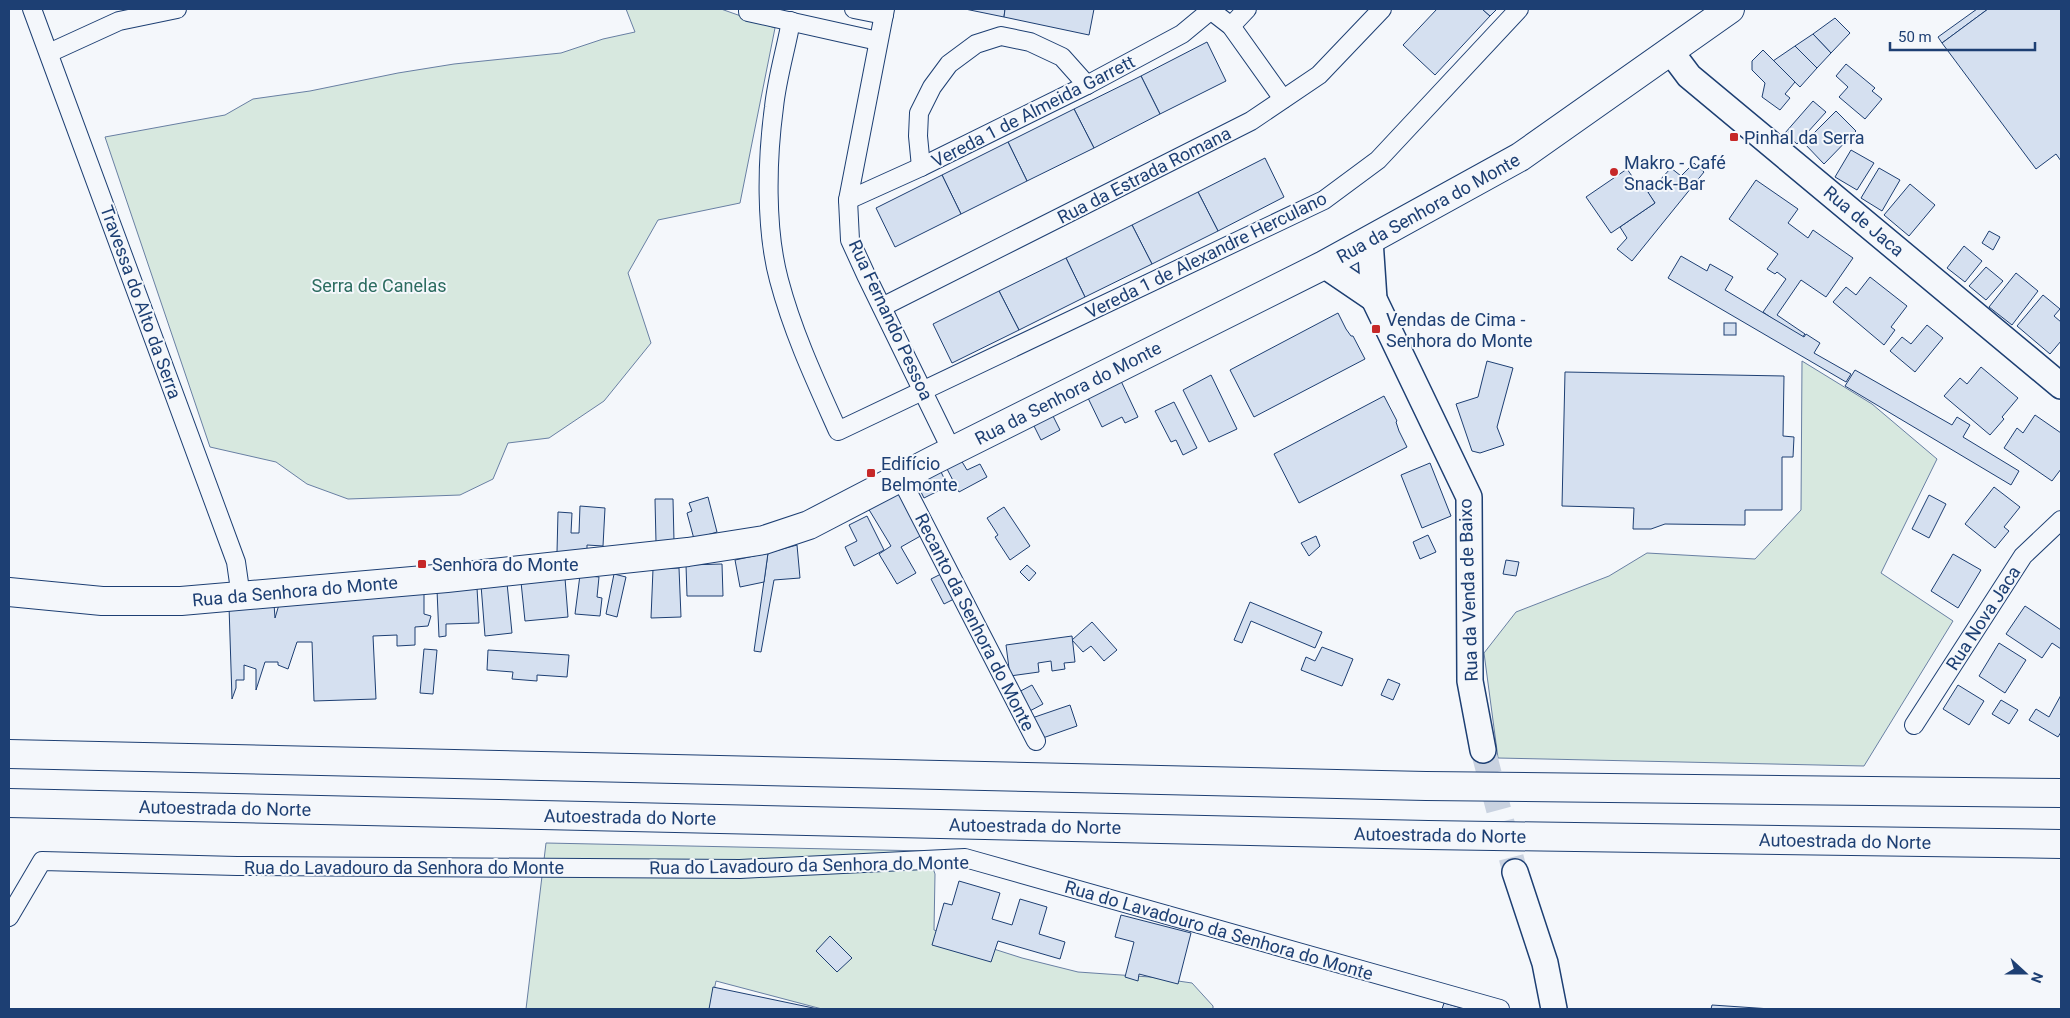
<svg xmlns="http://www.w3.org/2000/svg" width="2070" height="1018" viewBox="0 0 2070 1018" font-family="Roboto,sans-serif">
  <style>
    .green { fill: #d7e8df; stroke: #687fa3 }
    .building { fill: #d5e0f0; stroke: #1d3f73 }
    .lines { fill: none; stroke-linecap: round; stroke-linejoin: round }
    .secondary-tunnel { stroke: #c9d2e0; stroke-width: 25; stroke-dasharray: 25 12; stroke-linecap: butt }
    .street-casing { stroke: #1d3f73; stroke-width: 20 }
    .secondary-casing { stroke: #1d3f73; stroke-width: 28 }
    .primary-casing { stroke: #1d3f73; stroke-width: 30 }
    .highway-casing { stroke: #1d3f73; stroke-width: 30 }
    .street { stroke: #f4f7fb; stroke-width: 18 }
    .secondary { stroke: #f4f7fb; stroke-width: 25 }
    .primary { stroke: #f4f7fb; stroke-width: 28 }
    .highway { stroke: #f4f7fb; stroke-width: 28 }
    .poi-dot { fill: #c62828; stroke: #f4f7fb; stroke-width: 2 }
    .labels { text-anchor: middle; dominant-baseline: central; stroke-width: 4; stroke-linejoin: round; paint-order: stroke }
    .street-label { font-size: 18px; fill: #1d3f73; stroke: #f4f7fb }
    .poi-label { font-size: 18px; fill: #1d3f73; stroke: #f4f7fb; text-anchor: start }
    .park-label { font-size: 18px; fill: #2c6c60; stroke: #f4f7fb }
  </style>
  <rect width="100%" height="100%" fill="#f4f7fb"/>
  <g class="green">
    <polygon points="626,9 721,9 775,28 740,203 658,220 628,273 651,343 604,401 549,438 508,443 493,479 460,495 348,499 307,484 276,462 210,447 105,137 225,115 253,99 310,91 398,73 454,64 561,53 603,39 635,32"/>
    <polygon points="1802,361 1872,404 1937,459 1881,573 1953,621 1864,766 1498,758 1484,653 1516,612 1609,576 1647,553 1755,559 1801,510"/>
    <polygon points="546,843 927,851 935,874 934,930 1022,958 1078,972 1150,977 1192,983 1213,1006 1213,1009 822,1009 716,981 710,1009 526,1009"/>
  </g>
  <g class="building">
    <polygon points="965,9 1005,9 1004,17"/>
    <polygon points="1005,9 1094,9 1089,35 1004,17"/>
    <polygon points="1437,9 1482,9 1490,16 1435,75 1403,45"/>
    <polygon points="1482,9 1497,9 1490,16"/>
    <polygon points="1977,9 1988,9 1942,43 1938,37"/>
    <polygon points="1988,9 2061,9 2061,161 2056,154 2036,169 1942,43"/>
    <polygon points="1835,18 1850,33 1831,53 1813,34"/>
    <polygon points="1813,34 1831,53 1817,68 1795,46"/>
    <polygon points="1207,42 1226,81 1160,114 1141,76"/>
    <polygon points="1795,46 1817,68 1800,87 1773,61"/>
    <polygon points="1763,50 1795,82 1785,94 1790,98 1780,110 1762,97 1765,83 1752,70 1752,61"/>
    <polygon points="1846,64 1875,88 1872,91 1882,99 1865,119 1839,97 1848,87 1836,76"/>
    <polygon points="1141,76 1160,114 1094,148 1074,109"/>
    <polygon points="1813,101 1826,112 1797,144 1785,133"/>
    <polygon points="1074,109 1094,148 1027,181 1008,142"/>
    <polygon points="1836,111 1856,131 1824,164 1804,143"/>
    <polygon points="1008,142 1027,181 961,214 942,175"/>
    <polygon points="1851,150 1874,163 1857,190 1835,177"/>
    <polygon points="1265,158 1284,197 1218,231 1198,192"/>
    <polygon points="1694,163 1704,172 1632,261 1617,249 1627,238 1620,227 1655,203 1648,193 1671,168 1681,176"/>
    <polygon points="1879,168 1900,180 1882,211 1861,198"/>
    <polygon points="1627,169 1641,189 1644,186 1655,203 1611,233 1586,197"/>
    <polygon points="942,175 961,214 895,247 876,208"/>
    <polygon points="1756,180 1798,209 1788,223 1808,238 1813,230 1853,258 1826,297 1801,280 1777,315 1805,334 1801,339 1763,312 1786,279 1777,272 1775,274 1767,269 1778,254 1729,219"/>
    <polygon points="1910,184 1935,205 1909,236 1884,215"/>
    <polygon points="1198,192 1218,231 1152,264 1132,225"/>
    <polygon points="1132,225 1152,264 1085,297 1066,258"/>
    <polygon points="1989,231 2000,237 1993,250 1982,243"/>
    <polygon points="1964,246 1982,261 1965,282 1947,268"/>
    <polygon points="1681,256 1707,271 1710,264 1733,277 1725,290 1804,337 1806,334 1820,343 1814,353 1851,374 1846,382 1668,278"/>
    <polygon points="1066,258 1085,297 1019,330 999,291"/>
    <polygon points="1986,267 2003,281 1986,300 1969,286"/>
    <polygon points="2016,273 2038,291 2012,325 1989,307"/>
    <polygon points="1870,277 1907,306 1891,327 1895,330 1884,345 1833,302 1846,287 1856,295"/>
    <polygon points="999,291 1019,330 952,363 933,324"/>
    <polygon points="2043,295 2060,309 2054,316 2061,322 2061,341 2050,354 2017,326"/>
    <polygon points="1338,313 1346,329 1351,336 1353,336 1365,359 1254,417 1230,370"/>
    <rect x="1724" y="323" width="12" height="12"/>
    <polygon points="1927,325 1943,338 1915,372 1890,351 1902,337 1911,344"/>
    <polygon points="1487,361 1513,368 1497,427 1504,445 1480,453 1472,451 1456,404 1478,397"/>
    <polygon points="1981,367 2018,398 2002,417 2004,419 1990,435 1944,396 1960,378 1967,384"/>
    <polygon points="1855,370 1952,425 1957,417 1970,425 1963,437 2019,471 2011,485 1845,386"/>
    <polygon points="1565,372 1784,376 1783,436 1794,437 1793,457 1782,457 1782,510 1745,510 1745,525 1665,524 1651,529 1633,529 1634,508 1562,506"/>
    <polygon points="1211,375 1237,429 1209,442 1183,390"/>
    <polygon points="1121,381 1138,417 1125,423 1122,417 1102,427 1088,398"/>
    <polygon points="1384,396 1397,421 1396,422 1399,431 1407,447 1299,503 1274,454"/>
    <polygon points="1174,402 1197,448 1183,455 1176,440 1171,442 1155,411"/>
    <polygon points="1052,414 1060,430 1041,440 1033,424"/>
    <polygon points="2035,415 2061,433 2061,469 2052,481 2004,448 2017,428 2023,433"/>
    <polygon points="961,460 967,470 980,464 987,477 959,492 946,467"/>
    <polygon points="1430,463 1451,516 1422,528 1401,475"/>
    <polygon points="941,472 948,486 924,498 917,484"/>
    <polygon points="1994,487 2020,507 2004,527 2009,531 1995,548 1965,524"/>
    <polygon points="898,490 924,534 901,547 916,573 897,584 879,554 891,546 868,508"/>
    <polygon points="1929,495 1946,504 1929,538 1912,529"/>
    <polygon points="708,497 717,532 694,539 687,513 692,511 689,503"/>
    <polygon points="655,499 673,499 674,541 656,542"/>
    <polygon points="580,506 605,508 603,546 587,545 587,554 557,552 558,512 572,513 571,533 579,533"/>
    <polygon points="1004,507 1030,546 1010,560 995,537 998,535 987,518"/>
    <polygon points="867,516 884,550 854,566 845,547 857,541 849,525"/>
    <polygon points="1428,535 1436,552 1420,559 1413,542"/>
    <polygon points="1316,536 1320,546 1309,556 1301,543"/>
    <polygon points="797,545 800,578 774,580 761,652 754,651 768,553"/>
    <polygon points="768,553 764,582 740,587 735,560"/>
    <polygon points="1953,554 1981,570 1958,608 1931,591"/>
    <polygon points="1506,560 1519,562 1516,576 1503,574"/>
    <polygon points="722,564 723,596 687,596 686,565"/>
    <polygon points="1027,565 1036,573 1029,581 1020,572"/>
    <polygon points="679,568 681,617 651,618 653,569"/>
    <polygon points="945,572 958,597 944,604 931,579"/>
    <polygon points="614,574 626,577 617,617 606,614"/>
    <polygon points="580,575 599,577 597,597 602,598 600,616 575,614"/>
    <polygon points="565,578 568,617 525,621 521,582"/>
    <polygon points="507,583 512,633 485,636 481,585"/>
    <polygon points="477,588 479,623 446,624 446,636 439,637 437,590"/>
    <polygon points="424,593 424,614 431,616 428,626 415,627 415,645 397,646 397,635 373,636 376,699 314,701 312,642 297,642 288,669 278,665 278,662 265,662 256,690 256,669 244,665 244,680 236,680 236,688 232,699 229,606 274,604 275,618 281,598"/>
    <polygon points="1250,602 1322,632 1315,648 1251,621 1242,643 1234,640"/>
    <polygon points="2025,606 2061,630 2061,649 2052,643 2042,658 2006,634"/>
    <polygon points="1092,622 1117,650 1104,661 1091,646 1083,652 1072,640"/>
    <polygon points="1072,636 1075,662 1064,663 1065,669 1052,671 1051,661 1038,663 1039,672 1010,676 1006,645"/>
    <polygon points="1999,643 2026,660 2005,693 1979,676"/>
    <polygon points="1322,647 1353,659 1342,686 1301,670 1306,657 1315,661"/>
    <polygon points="424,649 437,650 433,694 420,693"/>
    <polygon points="488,650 569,655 567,677 537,675 537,681 512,679 513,672 487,670"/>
    <polygon points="1388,679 1400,684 1393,700 1381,695"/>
    <polygon points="1032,685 1043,704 1026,713 1015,694"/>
    <polygon points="1958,685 1984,701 1969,725 1943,709"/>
    <polygon points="2061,695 2061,732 2058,737 2029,720 2036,709 2049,717"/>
    <polygon points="2001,700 2018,710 2009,724 1992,714"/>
    <polygon points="1070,705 1077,726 1037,740 1029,719"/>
    <polygon points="959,881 1000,893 992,919 1012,925 1020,899 1047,907 1039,934 1065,942 1060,959 998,941 991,962 932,945 944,903 952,905"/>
    <polygon points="1121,915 1191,933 1178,984 1139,974 1138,981 1125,977 1134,942 1115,937"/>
    <polygon points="830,936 852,958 837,972 816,951"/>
    <polygon points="713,987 818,1009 709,1009"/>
    <polygon points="1444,1003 1462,1008 1462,1009 1442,1009"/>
    <polygon points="1712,1005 1771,1009 1711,1009"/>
  </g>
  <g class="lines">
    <polyline class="secondary-tunnel" points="1483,750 1515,872"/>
    <defs>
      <g id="street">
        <polyline points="32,9 236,562 241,597"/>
        <polyline points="748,9 748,12 878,41"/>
        <polyline points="854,9 884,15"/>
        <polyline points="885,9 848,200 850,240 866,275 952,451"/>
        <polyline points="1209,9 1231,26 1283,99"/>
        <path d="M791 21C786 49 777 78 774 107 767 159 765 228 779 280 793 333 816 382 838 431L1324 200 1378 160 1519 9"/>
        <polyline points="1231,26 1247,9"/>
        <polyline points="49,53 119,21 177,9"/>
        <polyline points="921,167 918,136 919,113 932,87 949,64 976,44 1001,36 1030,42 1062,57 1087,85"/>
        <polyline points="848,200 921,167 1087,85 1182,34 1211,10"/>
        <polyline points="882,307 1251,121 1319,75 1382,9"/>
        <polyline points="900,477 1036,741"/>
        <polyline points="1914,725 2023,556 2061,520"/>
        <polyline points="9,917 42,861 237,866 740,869 965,858 1500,1009"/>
      </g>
      <g id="secondary">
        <polyline points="1671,52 1689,76 2061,386"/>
        <polyline points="1370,240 1374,299 1469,497 1470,681 1483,750"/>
        <polyline points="1324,265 1374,299"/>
        <polyline points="1515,872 1545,963 1554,1009"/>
      </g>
      <polyline id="primary" points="9,592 102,601 181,601 447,578 688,552 764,540 809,525 934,460 1324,265 1520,157 1730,9"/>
      <g id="highway">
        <polyline points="9,754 1426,786 2061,793"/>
        <polyline points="9,803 1428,835 2061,844"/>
      </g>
    </defs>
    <use href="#street" class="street-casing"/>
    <use href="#secondary" class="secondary-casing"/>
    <use href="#primary" class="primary-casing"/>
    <use href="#highway" class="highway-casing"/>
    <use href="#street" class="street"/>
    <use href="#secondary" class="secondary"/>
    <use href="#primary" class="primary"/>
    <use href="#highway" class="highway"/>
  </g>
  <g class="poi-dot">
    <rect x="1729" y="132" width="10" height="10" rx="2.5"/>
    <circle cx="1614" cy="172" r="5"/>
    <rect x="1371" y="324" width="10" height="10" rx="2.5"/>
    <rect x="866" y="468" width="10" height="10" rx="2.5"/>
    <rect x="417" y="559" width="10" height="10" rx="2.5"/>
  </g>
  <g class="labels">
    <g class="street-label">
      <text transform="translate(1033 111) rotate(-27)">Vereda 1 de Almeida Garrett</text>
      <text transform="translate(1144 175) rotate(-27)">Rua da Estrada Romana</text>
      <text transform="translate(1428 208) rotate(-29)">Rua da Senhora do Monte</text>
      <text transform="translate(1864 221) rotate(40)">Rua de Jaca</text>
      <text transform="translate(1206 255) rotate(-26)">Vereda 1 de Alexandre Herculano</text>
      <text transform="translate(141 302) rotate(70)">Travessa do Alto da Serra</text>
      <text transform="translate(891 320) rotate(65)">Rua Fernando Pessoa</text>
      <text transform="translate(1068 393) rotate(-27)">Rua da Senhora do Monte</text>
      <text transform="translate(1468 590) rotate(-92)">Rua da Venda de Baixo</text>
      <text transform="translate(295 591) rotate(-5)">Rua da Senhora do Monte</text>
      <text transform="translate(1983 618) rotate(-57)">Rua Nova Jaca</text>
      <text transform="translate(975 622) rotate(63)">Recanto da Senhora do Monte</text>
      <text transform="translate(225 808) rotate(1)">Autoestrada do Norte</text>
      <text transform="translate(630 817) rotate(1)">Autoestrada do Norte</text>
      <text transform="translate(1035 826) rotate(1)">Autoestrada do Norte</text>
      <text transform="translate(1440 835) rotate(1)">Autoestrada do Norte</text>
      <text transform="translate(1845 841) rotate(1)">Autoestrada do Norte</text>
      <text transform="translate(809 865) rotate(-1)">Rua do Lavadouro da Senhora do Monte</text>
      <text x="404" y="867">Rua do Lavadouro da Senhora do Monte</text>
      <text transform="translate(1219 930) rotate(16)">Rua do Lavadouro da Senhora do Monte</text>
    </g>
    <g class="poi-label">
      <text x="1744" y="137">Pinhal da Serra</text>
      <text x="1624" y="162">Makro - Café<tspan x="1624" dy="21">Snack-Bar</tspan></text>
      <text x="1386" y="319">Vendas de Cima -<tspan x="1386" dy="21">Senhora do Monte</tspan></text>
      <text x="881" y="463">Edifício<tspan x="881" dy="21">Belmonte</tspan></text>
      <text x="432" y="564">Senhora do Monte</text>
    </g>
    <g class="park-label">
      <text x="379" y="285">Serra de Canelas</text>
    </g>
  </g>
  <rect width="2070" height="1018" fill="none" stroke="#1d3f73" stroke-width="20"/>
  <g transform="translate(2025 973) rotate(111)" stroke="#f4f7fb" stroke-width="4" paint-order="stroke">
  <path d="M0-4L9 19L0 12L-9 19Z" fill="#1d3f73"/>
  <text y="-8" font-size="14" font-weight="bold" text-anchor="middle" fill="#1d3f73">N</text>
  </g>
  <path d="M1890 42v8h145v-8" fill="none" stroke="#1d3f73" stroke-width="2.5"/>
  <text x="1898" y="42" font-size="15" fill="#1d3f73" stroke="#f4f7fb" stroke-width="4" paint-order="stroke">50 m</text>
</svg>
